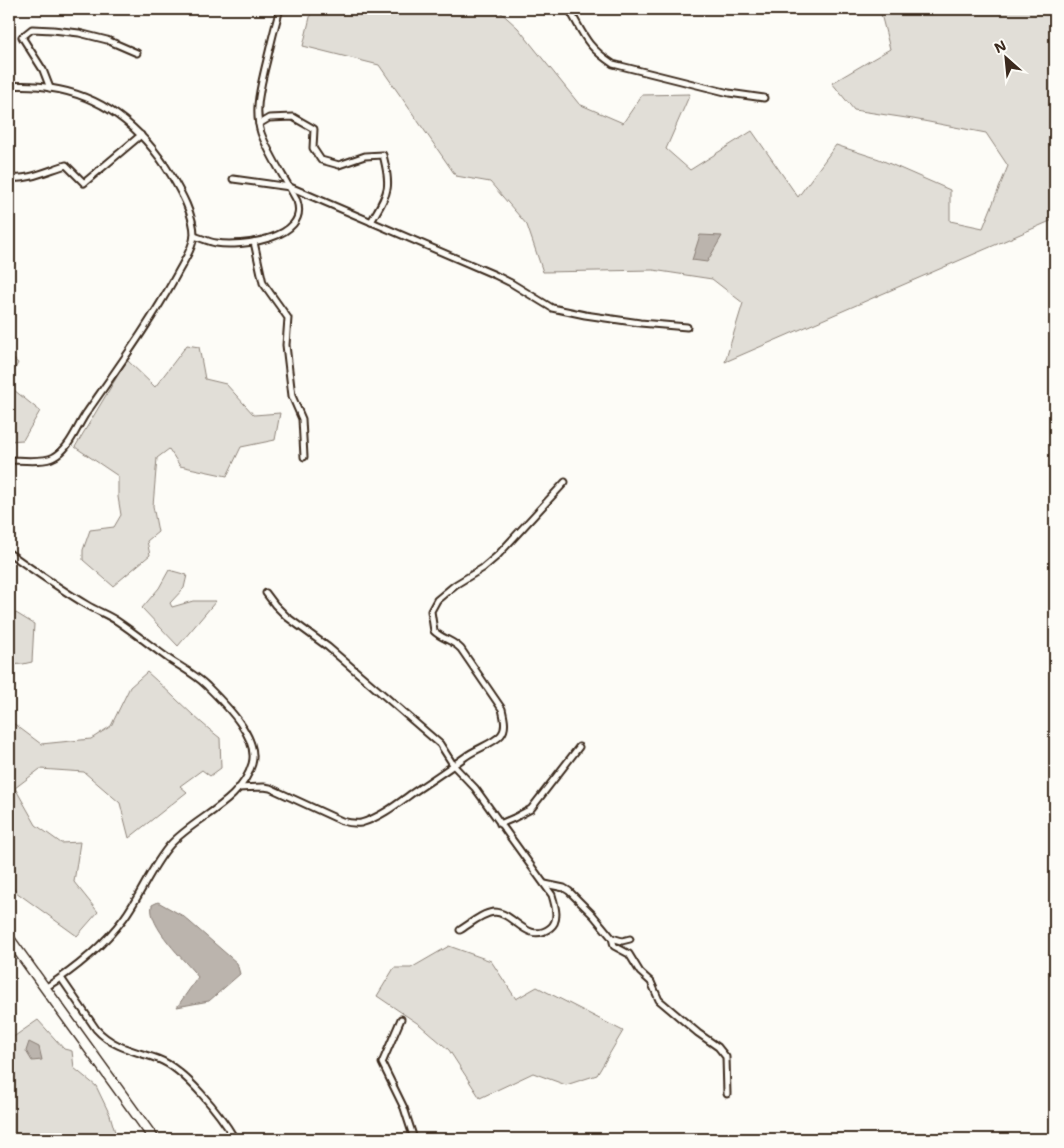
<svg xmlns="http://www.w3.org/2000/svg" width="1064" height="1148" viewBox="0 0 1064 1148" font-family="'Shantell Sans',sans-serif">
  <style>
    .green { fill: #e1ded7; stroke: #8e847a }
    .water { fill: #bbb4ad; stroke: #887d74 }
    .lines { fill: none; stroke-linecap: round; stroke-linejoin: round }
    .minor-casing { stroke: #3b2a1e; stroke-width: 9 }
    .trunk-casing { stroke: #3b2a1e; stroke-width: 12 }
    .minor { stroke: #fdfcf7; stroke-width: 5 }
    .trunk { stroke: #fdfcf7; stroke-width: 9 }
  </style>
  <rect width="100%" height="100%" fill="#fdfcf7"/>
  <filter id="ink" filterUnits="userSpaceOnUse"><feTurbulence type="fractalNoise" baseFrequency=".02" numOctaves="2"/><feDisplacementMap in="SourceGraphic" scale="10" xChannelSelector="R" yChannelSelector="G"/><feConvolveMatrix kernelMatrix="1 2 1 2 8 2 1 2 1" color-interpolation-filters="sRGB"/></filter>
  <g filter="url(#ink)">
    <g class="green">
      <polygon points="312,9 497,9 518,28 579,104 623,123 642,95 690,94 666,149 690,170 752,131 798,197 836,145 879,159 950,190 950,221 983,228 1008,166 986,133 913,119 854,110 832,83 890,49 881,14 891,9 1055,9 1055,219 725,362 743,303 712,279 653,270 543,272 527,225 490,182 456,176 379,65 303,46"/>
      <polygon points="187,345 199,347 205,379 226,384 254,415 280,413 275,440 241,447 227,476 180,466 169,449 157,458 153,506 158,532 147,541 150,555 113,586 83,560 83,550 90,530 114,527 121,515 118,497 118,476 75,447 127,360 155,387"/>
      <polygon points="9,355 18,363 9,380"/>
      <polygon points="9,386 40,411 23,440 9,441"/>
      <polygon points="169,570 187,575 184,588 170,603 172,607 193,601 216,601 178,646 142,608 159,588"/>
      <polygon points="16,613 34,624 32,662 23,664 9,665 9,621"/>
      <path d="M147 672C172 694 194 718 220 738L221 768 210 776 202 770 180 786 187 792 129 838 120 803 84 772 40 769 15 788 36 825 61 843 80 842 74 882 98 912 77 936 16 892 9 881V720L41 744 91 739 111 726 130 687Z"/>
      <polygon points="449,946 491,961 516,999 537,987 623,1031 597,1075 566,1085 533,1073 480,1098 449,1050 420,1025 377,996 394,968 411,968"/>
      <polygon points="38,1020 64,1049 72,1051 74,1068 96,1086 110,1115 117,1139 9,1139 9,1040"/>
    </g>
    <g class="water">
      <polygon points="700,235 722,236 707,262 692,260"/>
      <path d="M158 902 183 916 237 963 240 974 209 1001 177 1007 198 977C185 960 147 926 152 905Z"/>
      <polygon points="29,1042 39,1047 42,1060 32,1061 26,1051"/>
    </g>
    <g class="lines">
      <defs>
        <g id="minor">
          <path d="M569 9C584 35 586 46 613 64L729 93 764 98"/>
          <path d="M9 85C22 86 37 85 50 88 105 96 143 129 171 175 181 192 194 215 194 235 193 249 182 264 176 276 149 325 116 370 85 415 76 429 69 449 54 457 44 463 20 460 9 460"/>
          <polyline points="50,88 43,70 22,37 32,29 53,30 79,33 107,40 137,53"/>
          <path d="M259 124 269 118 293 117 314 129 313 148 321 160 339 165 365 156 383 155C392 190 388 192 371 222"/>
          <path d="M9 177C25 182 49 170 66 165L84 183 141 135"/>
          <polyline points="233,179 290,187 495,275 511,283 552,308 585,315 640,323 687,327"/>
          <path d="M194 236C201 238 209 242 216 243 240 247 310 239 297 201 285 178 270 157 261 133 254 111 260 90 265 68 270 48 274 29 280 9"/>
          <polyline points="254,242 263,283 288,318 286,345 292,396 302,419 304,457"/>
          <path d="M9 553C35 571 60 589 87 605 97 611 108 615 117 621 135 633 152 647 169 659 181 667 196 675 206 685 223 702 260 737 252 764 241 803 195 817 170 845 151 867 141 895 124 918 103 946 74 970 45 988"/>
          <path d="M266 593 275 605 287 617 328 647 440 744 454 766 475 788 552 895C555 905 560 921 550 928 527 945 514 912 494 912 482 913 470 924 460 930"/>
          <path d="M238 788 264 787 270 788 342 821C349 823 354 824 361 823 379 818 396 805 411 794 429 782 447 770 465 757 475 749 493 744 501 735 507 728 504 718 502 709L461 649C453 640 442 639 434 631L431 611 437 600 455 585 483 568 497 556 565 482"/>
          <polyline points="500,824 514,818 531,809 579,747"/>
          <polyline points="545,884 564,888 569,891 593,915 612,938 622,941 630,939"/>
          <polyline points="612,938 614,946 629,954 640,972 651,982 659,1000 698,1033 718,1047 726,1057 727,1094"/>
          <path d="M61 978 96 1029C113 1048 135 1051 158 1059 185 1069 221 1115 235 1139"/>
          <polyline points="401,1019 382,1063 404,1108 414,1139"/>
        </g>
        <polyline id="trunk" points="9,938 154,1139"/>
      </defs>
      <use href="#minor" class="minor-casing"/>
      <use href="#trunk" class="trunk-casing"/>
      <use href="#minor" class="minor"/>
      <use href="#trunk" class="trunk"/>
    </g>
  </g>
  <rect width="1064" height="1148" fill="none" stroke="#fdfcf7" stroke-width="30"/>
  <rect x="15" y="15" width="1034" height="1118" fill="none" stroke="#3b2a1e" stroke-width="2" filter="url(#ink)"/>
  <g transform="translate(1006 58) rotate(333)" stroke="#fdfcf7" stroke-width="4" paint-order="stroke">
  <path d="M0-4L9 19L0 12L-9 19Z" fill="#3b2a1e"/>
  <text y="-8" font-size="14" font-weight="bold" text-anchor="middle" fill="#3b2a1e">N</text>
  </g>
</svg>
